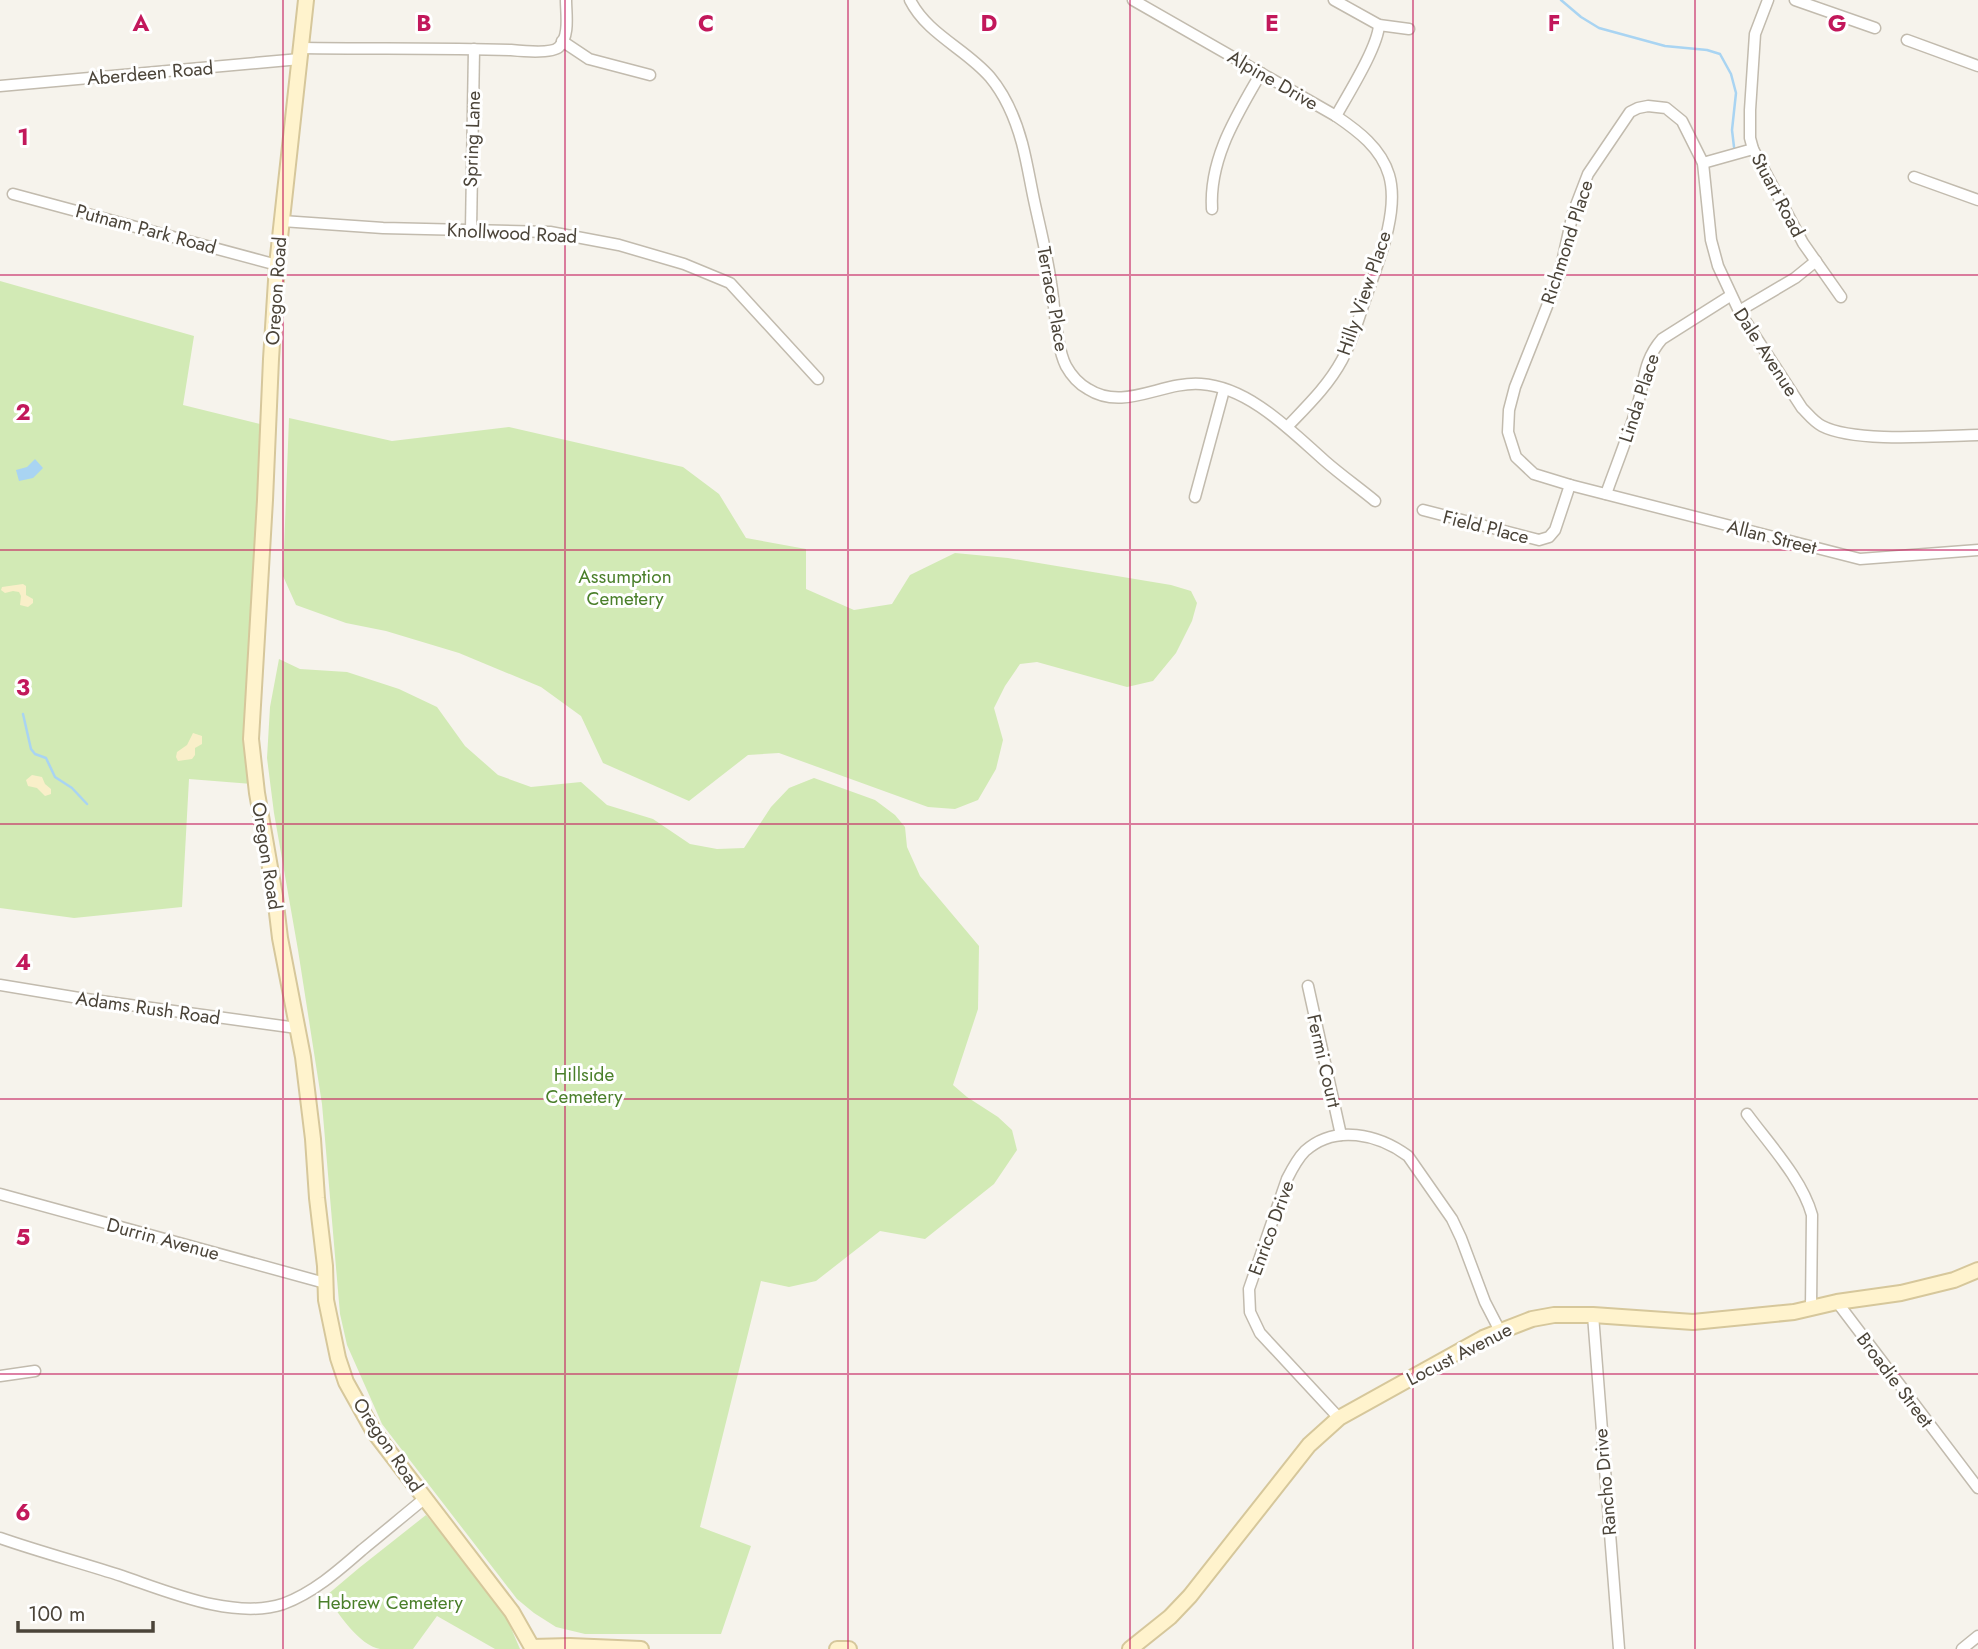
<svg xmlns="http://www.w3.org/2000/svg" width="1978" height="1649" viewBox="0 0 1978 1649" font-family="Jost,sans-serif">
  <style>
    .green { fill: #d2eab5 }
    .sand { fill: #f9efc9 }
    .water { fill: #a9d4f2 }
    .lines { fill: none; stroke-linecap: round; stroke-linejoin: round }
    .stream { stroke: #a9d4f2; stroke-width: 2.5 }
    .street-casing { stroke: #c2bbae; stroke-width: 13 }
    .secondary-casing { stroke: #d6c79b; stroke-width: 18 }
    .street { stroke: #fff; stroke-width: 10 }
    .secondary { stroke: #fff3cd; stroke-width: 14 }
    .grid { fill: none; stroke: #c2185b; stroke-width: 2; stroke-opacity: 0.55 }
    .labels { text-anchor: middle; dominant-baseline: central; stroke-width: 6; stroke-linejoin: round; paint-order: stroke }
    .street-label { font-size: 19px; fill: #4b4439; stroke: #fff }
    .park-label { font-size: 19px; fill: #4a7f2a; stroke: #fff }
    .grid-label { font-size: 23px; text-anchor: middle; font-weight: bold; fill: #c2185b; stroke: #fff; stroke-width: 6; stroke-linejoin: round; paint-order: stroke }
  </style>
  <rect width="100%" height="100%" fill="#f6f3ec"/>
  <g class="green">
    <polygon points="0,281 194,336 183,405 268,426 252,784 189,779 182,907 74,918 0,908"/>
    <polygon points="289,418 392,441 509,427 683,467 719,494 746,538 806,549 806,589 854,610 892,604 910,575 955,553 1008,558 1171,585 1191,591 1197,603 1192,621 1176,653 1153,681 1127,687 1037,662 1020,664 1005,686 994,708 1003,740 996,769 978,800 955,809 928,807 779,753 748,755 689,801 603,763 581,716 541,687 459,653 386,631 346,623 296,605 283,576"/>
    <polygon points="279,659 300,669 347,672 399,689 437,707 465,746 498,775 531,787 581,782 607,805 653,819 690,844 717,849 744,848 771,807 789,788 814,778 875,800 895,815 905,827 907,847 920,876 979,946 978,1009 953,1085 967,1097 998,1117 1012,1130 1017,1150 994,1184 925,1239 880,1231 816,1281 789,1287 761,1281 700,1527 751,1546 721,1634 585,1634 556,1627 534,1613 517,1599 382,1424 347,1345 340,1314 322,1104 298,950 274,813 267,758 270,707"/>
    <path d="M426 1515 482 1582 505 1614 520 1649H495L437 1616 413 1649C402 1649 391 1649 380 1649 360 1646 336 1612 327 1595L359 1568Z"/>
  </g>
  <g class="sand">
    <polygon points="23,584 26,586 26,595 33,599 33,603 28,607 20,605 21,596 19,592 13,591 5,593 1,590 2,587"/>
    <polygon points="193,733 202,736 202,744 195,748 195,755 192,759 178,761 176,757 177,752 187,745"/>
    <polygon points="32,775 42,777 45,784 51,789 51,794 45,796 37,788 28,786 26,780"/>
  </g>
  <polygon class="water" points="35,459 43,468 33,478 19,481 16,470 27,467"/>
  <g class="lines">
    <g class="stream">
      <polyline points="1561,0 1581,17 1599,28 1665,46 1707,50 1720,54 1731,74 1736,93 1732,130 1734,147"/>
      <polyline points="23,714 31,749 35,754 46,758 55,777 72,788 87,804"/>
    </g>
    <defs>
      <g id="street">
        <path d="M910 0C927 34 966 49 990 77 1005 95 1016 121 1022 143 1027 162 1030 181 1034 200 1040 228 1047 255 1051 283 1055 307 1056 346 1066 366 1071 375 1079 384 1088 389 1124 412 1162 381 1201 384 1249 387 1291 431 1325 461 1341 475 1358 487 1375 501"/>
        <path d="M1133 0 1336 116C1358 131 1381 148 1389 175 1400 212 1377 265 1365 300 1358 320 1352 342 1342 360 1328 386 1307 406 1287 427"/>
        <polyline points="1334,0 1379,25 1409,29"/>
        <polyline points="1768,0 1755,34 1750,110 1750,138 1753,149 1803,243 1841,297"/>
        <polyline points="1795,0 1875,28"/>
        <polyline points="1907,40 1978,66"/>
        <polyline points="562,41 589,59 650,75"/>
        <path d="M302 48C372 49 442 48 511 50 521 51 552 54 559 47 570 36 566 14 566 0"/>
        <polyline points="0,86 300,59"/>
        <path d="M1336 116C1347 96 1378 47 1379 25"/>
        <polyline points="1703,163 1753,149"/>
        <polyline points="1914,177 1978,200"/>
        <polyline points="13,194 277,265"/>
        <path d="M1212 209C1209 158 1237 115 1261 73"/>
        <polyline points="282,221 383,228 550,232 619,245 684,264 730,283 818,379"/>
        <polyline points="471,230 474,49"/>
        <polyline points="1739,311 1795,278 1816,261"/>
        <path d="M1978 435C1939 436 1855 443 1822 426 1814 422 1808 414 1802 408L1739 311 1718 266 1711 240 1703 163 1682 121 1666 108 1648 106 1638 108 1630 112 1588 174 1573 213 1559 276 1515 387 1509 410 1508 432 1516 457 1534 474 1570 485 1860 559 1978 550"/>
        <path d="M1606 494C1616 466 1627 439 1636 410 1645 383 1642 362 1662 339L1730 296"/>
        <polyline points="1195,497 1224,390"/>
        <polyline points="1423,510 1539,540 1549,537 1555,530 1570,485"/>
        <polyline points="0,985 79,998 297,1028"/>
        <polyline points="1308,986 1341,1135"/>
        <path d="M1747 1114C1769 1144 1802 1179 1812 1215L1811 1308"/>
        <polyline points="0,1194 325,1283"/>
        <polyline points="1837,1302 1978,1488"/>
        <polyline points="1593,1315 1619,1649"/>
        <polyline points="0,1376 35,1371"/>
        <path d="M1339 1418 1260 1333 1250 1312 1249 1289 1287 1179C1292 1169 1297 1159 1305 1151 1335 1124 1378 1134 1408 1156L1452 1219 1461 1238 1485 1302 1500 1331"/>
        <path d="M0 1538C40 1552 82 1563 122 1576 169 1592 234 1620 283 1604 313 1593 338 1571 362 1550 383 1533 403 1516 424 1499"/>
        <polyline points="1962,1649 1978,1636"/>
      </g>
      <g id="secondary">
        <polyline points="306,0 277,265 271,359 265,500 251,739 257,793 275,896 280,938 303,1057 313,1139 317,1198 325,1266 326,1300 338,1358 346,1382 374,1432 512,1612 533,1649"/>
        <polyline points="532,1647 570,1646 641,1649"/>
        <polyline points="837,1649 849,1649"/>
        <polyline points="1130,1649 1170,1617 1190,1596 1309,1445 1339,1418 1483,1338 1532,1319 1554,1315 1593,1315 1693,1322 1794,1312 1837,1302 1901,1293 1954,1280 1978,1270"/>
      </g>
    </defs>
    <use href="#street" class="street-casing"/>
    <use href="#secondary" class="secondary-casing"/>
    <use href="#street" class="street"/>
    <use href="#secondary" class="secondary"/>
  </g>
  <path class="grid" d="M283 0V1649M565 0V1649M848 0V1649M1130 0V1649M1413 0V1649M1695 0V1649M0 275H1978M0 550H1978M0 824H1978M0 1099H1978M0 1374H1978"/>
  <g class="labels">
    <g class="street-label">
      <text transform="translate(150 73) rotate(-5)">Aberdeen Road</text>
      <text transform="translate(1273 80) rotate(30)">Alpine Drive</text>
      <text transform="translate(472 139) rotate(-88)">Spring Lane</text>
      <text transform="translate(1778 195) rotate(62)">Stuart Road</text>
      <text transform="translate(146 229) rotate(15)">Putnam Park Road</text>
      <text transform="translate(512 233) rotate(3)">Knollwood Road</text>
      <text transform="translate(1567 242) rotate(-72)">Richmond Place</text>
      <text transform="translate(276 291) rotate(-86)">Oregon Road</text>
      <text transform="translate(1364 293) rotate(-71)">Hilly View Place</text>
      <text transform="translate(1053 299) rotate(80)">Terrace Place</text>
      <text transform="translate(1766 352) rotate(57)">Dale Avenue</text>
      <text transform="translate(1639 398) rotate(-72)">Linda Place</text>
      <text transform="translate(1486 527) rotate(14)">Field Place</text>
      <text transform="translate(1772 537) rotate(14)">Allan Street</text>
      <text transform="translate(267 856) rotate(81)">Oregon Road</text>
      <text transform="translate(148 1008) rotate(8)">Adams Rush Road</text>
      <text transform="translate(1324 1061) rotate(77)">Fermi Court</text>
      <text transform="translate(1271 1228) rotate(-70)">Enrico Drive</text>
      <text transform="translate(163 1239) rotate(15)">Durrin Avenue</text>
      <text transform="translate(1459 1354) rotate(-27)">Locust Avenue</text>
      <text transform="translate(1895 1380) rotate(53)">Broadie Street</text>
      <text transform="translate(388 1445) rotate(56)">Oregon Road</text>
      <text transform="translate(1605 1482) rotate(-95)">Rancho Drive</text>
    </g>
    <g class="park-label">
      <text x="625" y="576">Assumption<tspan x="625" dy="22">Cemetery</tspan></text>
      <text x="584" y="1074">Hillside<tspan x="584" dy="22">Cemetery</tspan></text>
      <text x="390" y="1602">Hebrew Cemetery</text>
    </g>
  </g>
  <g class="grid-label">
    <text x="141" y="31">A</text>
    <text x="424" y="31">B</text>
    <text x="706" y="31">C</text>
    <text x="989" y="31">D</text>
    <text x="1272" y="31">E</text>
    <text x="1554" y="31">F</text>
    <text x="1837" y="31">G</text>
    <text x="23" y="145">1</text>
    <text x="23" y="420">2</text>
    <text x="23" y="695">3</text>
    <text x="23" y="970">4</text>
    <text x="23" y="1245">5</text>
    <text x="23" y="1520">6</text>
  </g>
  <path d="M18 1621v10h135v-10" fill="none" stroke="#4b4439" stroke-width="3.5"/>
  <text x="28" y="1621" font-size="21" fill="#4b4439" stroke="#ffffff" stroke-width="5" paint-order="stroke">100 m</text>
</svg>
